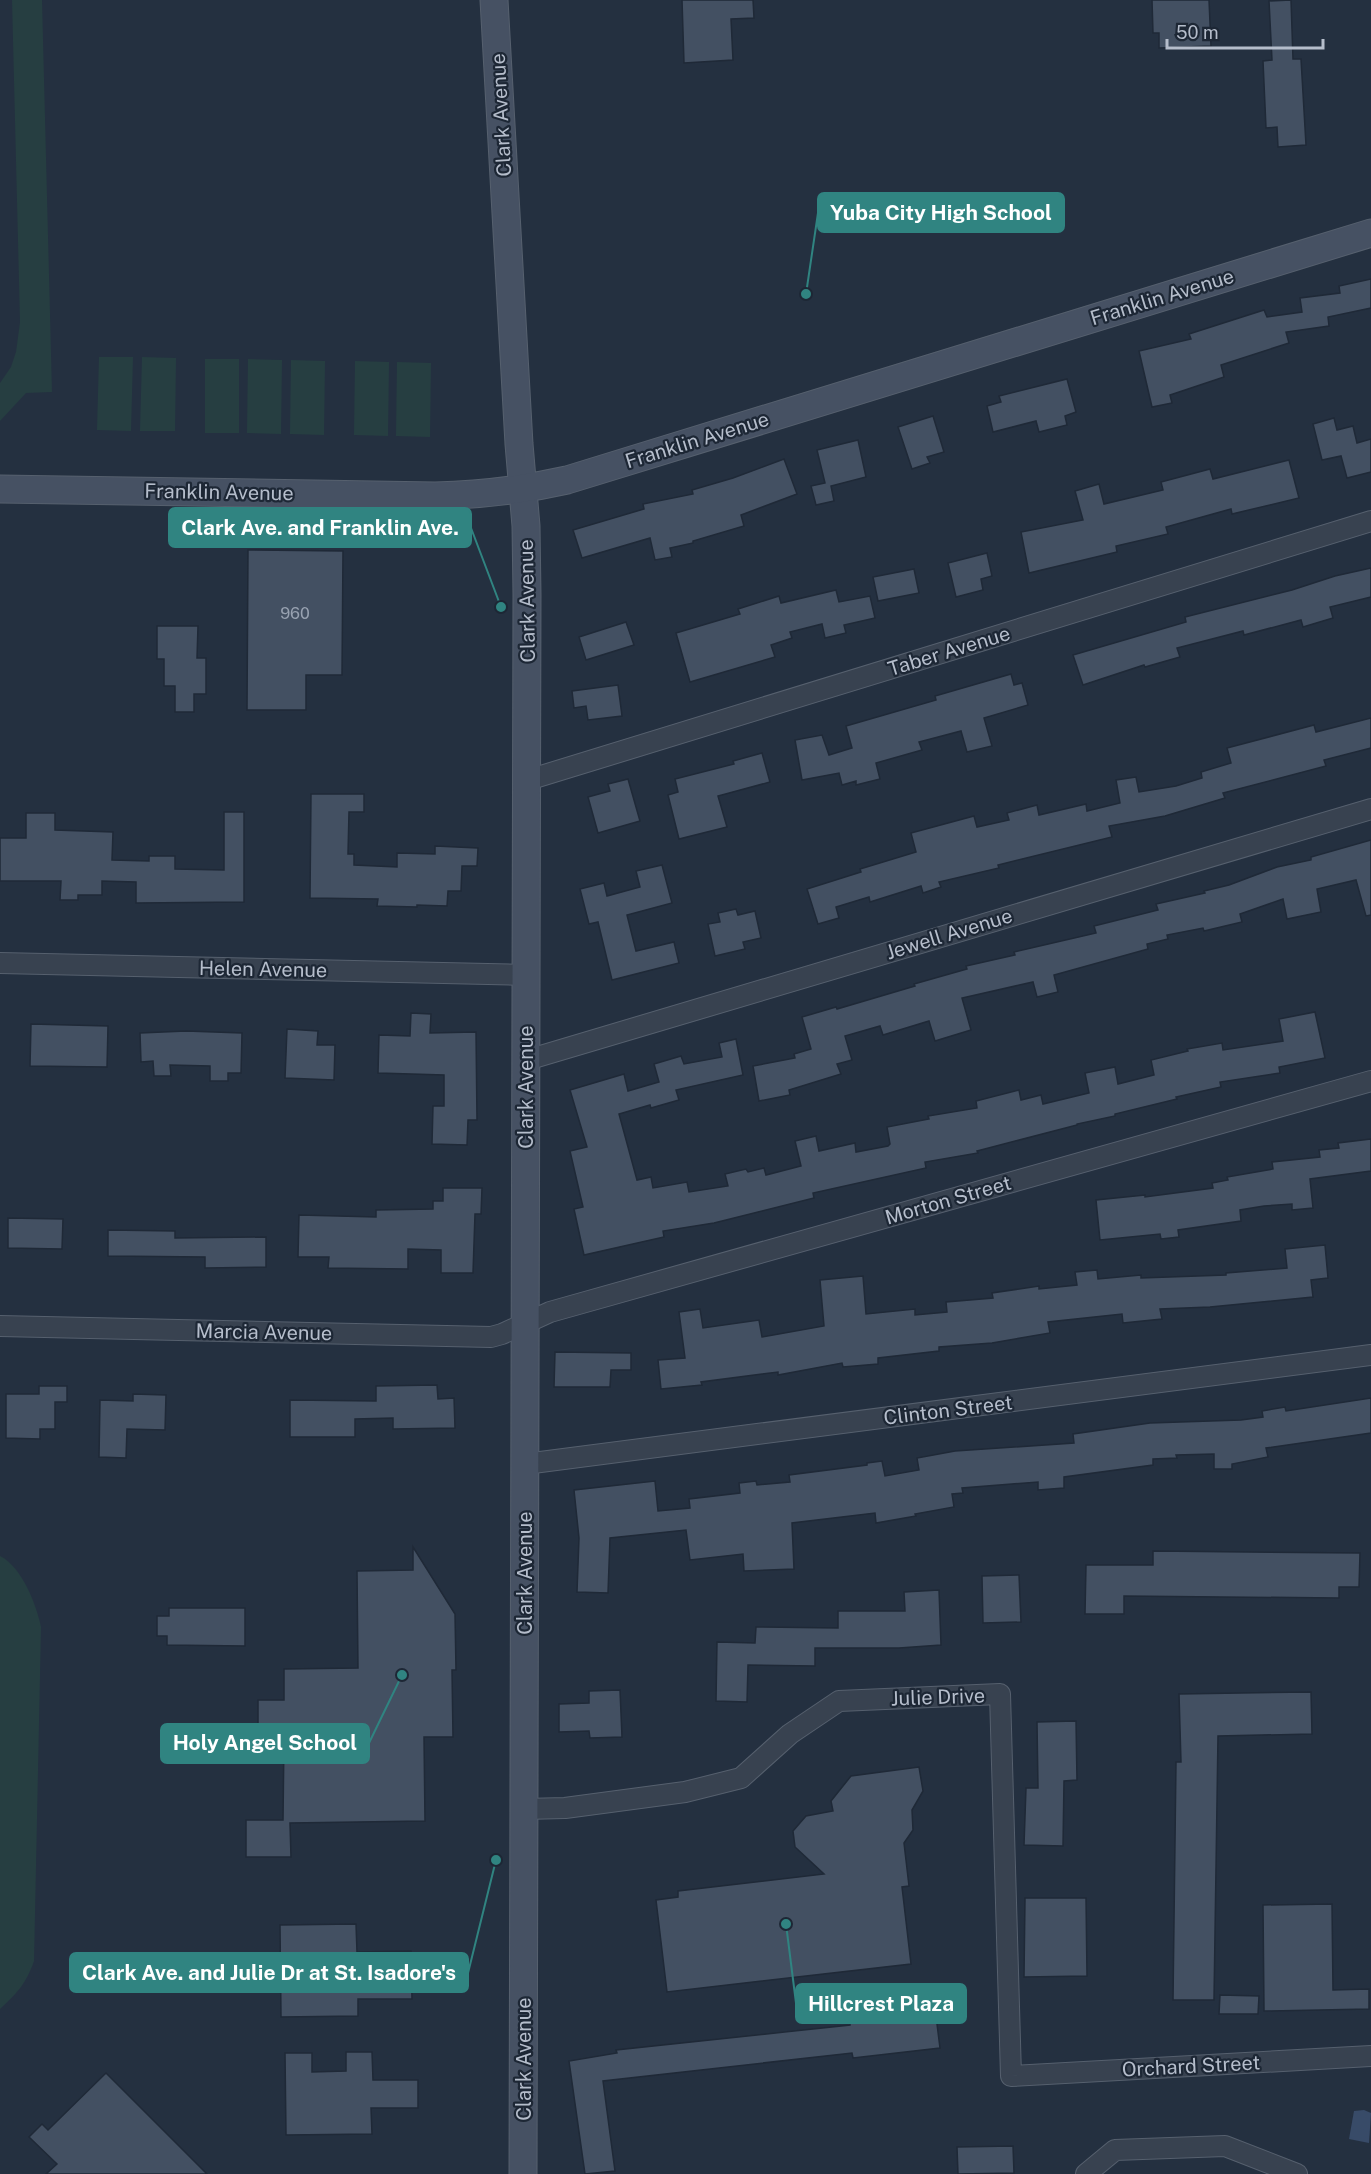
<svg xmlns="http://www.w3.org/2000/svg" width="1371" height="2174" viewBox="0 0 1371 2174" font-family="'Public Sans',sans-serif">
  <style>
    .green { fill: #263e41 }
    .water { fill: #384b68 }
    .building { fill: #435062; stroke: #1f2937; stroke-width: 1.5 }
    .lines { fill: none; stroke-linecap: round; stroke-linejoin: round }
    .street-casing { stroke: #56606e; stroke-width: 22 }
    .secondary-casing { stroke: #56606e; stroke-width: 29 }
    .street { stroke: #384250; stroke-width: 20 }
    .secondary { stroke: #465163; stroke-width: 27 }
    .labels { text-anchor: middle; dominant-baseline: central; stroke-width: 4.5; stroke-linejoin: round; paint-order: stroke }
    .number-label { font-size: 16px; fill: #98a2b1 }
    .street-label { font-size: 20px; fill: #b5bdcb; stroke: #1d2735 }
    .leader { fill: none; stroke: #308481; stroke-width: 2 }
    .callout-dot { fill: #308481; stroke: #1d2735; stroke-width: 2 }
    .callout { fill: #308481; stroke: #308481; stroke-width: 2 }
    .callout-label { font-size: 21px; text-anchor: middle; font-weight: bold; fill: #fff }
  </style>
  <rect width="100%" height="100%" fill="#243040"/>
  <g class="green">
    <polygon points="12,0 42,0 52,392 26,393 0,421 0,383 11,367 16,352 20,322"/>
    <polygon points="99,357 133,357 131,431 97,430"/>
    <polygon points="142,357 176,358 175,431 140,431"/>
    <rect x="205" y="359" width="34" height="74"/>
    <polygon points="248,359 282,360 281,434 247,433"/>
    <polygon points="291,360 325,361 324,435 290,434"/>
    <polygon points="355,361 389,362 388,436 354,435"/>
    <polygon points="397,362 431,363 430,437 396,436"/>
    <path d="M0 1556C22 1567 36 1604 41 1627L34 1961C26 1984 17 1993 0 2009Z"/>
  </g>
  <polygon class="water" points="1364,2110 1371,2113 1369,2143 1349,2139 1354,2111"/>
  <g class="building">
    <polygon points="682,0 753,0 754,18 731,19 733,60 684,63"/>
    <polygon points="1152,0 1209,0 1211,46 1159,48 1159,33 1153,33"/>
    <polygon points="1291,0 1293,59 1301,59 1306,145 1278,147 1277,127 1266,128 1263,61 1272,60 1269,1"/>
    <polygon points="1371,279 1371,308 1328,317 1329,326 1286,332 1289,343 1221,365 1224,377 1170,395 1172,403 1152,407 1139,351 1191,339 1189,334 1264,310 1267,317 1302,312 1300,298 1340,293 1339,286"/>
    <polygon points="1067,379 1076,412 1065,416 1067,425 1039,432 1036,421 993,432 987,406 1001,402 999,396"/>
    <polygon points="933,416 944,452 927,457 930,463 912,469 898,427"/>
    <polygon points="1334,418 1337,430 1353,426 1357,443 1371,439 1371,472 1347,478 1341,456 1322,460 1313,424"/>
    <polygon points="858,440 866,477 831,486 834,501 816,505 811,486 825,483 817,450"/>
    <polygon points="784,459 797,494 741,515 744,526 693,541 693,543 670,548 672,557 655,560 650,538 582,558 573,530 644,509 643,504 693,494 692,490 733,478"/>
    <polygon points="1289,460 1299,498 1232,514 1231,509 1166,527 1168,534 1116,546 1117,552 1029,573 1021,532 1083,520 1075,491 1099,484 1104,504 1163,490 1161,482 1210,469 1213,479"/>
    <polygon points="248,550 343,551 342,675 306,675 306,710 247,710"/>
    <polygon points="987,553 992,576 981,579 983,590 956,597 948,563"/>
    <polygon points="1371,568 1371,597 1330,607 1333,618 1303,627 1301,620 1244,635 1243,631 1177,648 1180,657 1145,667 1144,665 1083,685 1073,655 1186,622 1185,617 1292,590 1335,576"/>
    <polygon points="914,569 919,593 878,601 873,577"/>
    <polygon points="836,590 839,602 870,596 875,618 844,625 846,633 825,638 822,624 790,632 792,638 771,645 775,657 690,682 676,633 740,614 738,609 779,596 781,603"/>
    <polygon points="626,622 634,645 586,660 579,637"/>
    <polygon points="157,626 198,626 197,658 206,658 206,694 194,694 194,712 175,712 175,686 164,686 164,659 157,659"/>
    <polygon points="1011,674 1014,685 1022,683 1028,705 984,718 992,746 967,752 961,731 919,742 922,750 876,763 880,779 856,785 856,781 842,785 839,773 802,780 795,740 822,735 829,755 852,748 846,726 936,700 935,696"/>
    <polygon points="618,685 622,716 588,720 586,706 574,708 572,691"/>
    <polygon points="1371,718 1371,748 1324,760 1326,766 1223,793 1225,798 1165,816 1109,826 1112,837 998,865 999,868 939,882 941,887 923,893 921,886 870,902 869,897 836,907 839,918 818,924 807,889 861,872 860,869 916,852 911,833 974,816 977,827 1009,820 1007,813 1037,805 1039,815 1086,804 1087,811 1120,803 1116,780 1136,777 1139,792 1176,786 1202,778 1201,772 1231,763 1227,748 1314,725 1316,732"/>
    <polygon points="762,753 770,782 718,796 727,827 679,839 668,795 678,792 675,779 734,764 733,761"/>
    <polygon points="628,779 640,821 598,833 588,797 610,791 608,784"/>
    <polygon points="311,794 364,794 364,812 349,812 348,854 354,854 354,865 397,867 397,853 435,854 435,846 478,848 477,866 462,866 461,891 448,891 447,906 417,905 417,907 377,906 378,899 310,898"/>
    <polygon points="224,812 244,812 244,902 136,903 136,882 102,881 102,895 78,895 78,900 60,900 61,881 0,881 0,838 26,838 26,813 55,813 55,830 113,832 112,860 149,861 149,856 175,856 175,869 224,870"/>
    <polygon points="1371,840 1371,915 1366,916 1356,880 1317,889 1321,912 1287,919 1283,899 1240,914 1242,922 1204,931 1203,928 1167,935 1168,939 1147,944 1148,949 1054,975 1058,992 1037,997 1033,982 962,998 971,1030 935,1041 929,1021 883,1035 880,1026 845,1036 852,1060 837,1064 841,1074 789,1090 790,1095 759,1101 753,1066 795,1058 794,1054 811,1049 802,1017 836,1007 837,1009 915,986 914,984 967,969 966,966 1015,955 1014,952 1096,933 1094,926 1158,910 1156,904 1205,893 1204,891 1229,885 1277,867 1311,860 1311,857"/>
    <polygon points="662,865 672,903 627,915 636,951 674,942 679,963 612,980 598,922 589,924 580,889 604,883 607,896 640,887 636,871"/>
    <polygon points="736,909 738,915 755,911 761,938 743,942 745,949 715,956 708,924 720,922 718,913"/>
    <polygon points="1315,1012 1325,1058 1279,1067 1280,1073 1220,1082 1221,1087 1176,1097 1177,1099 1115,1114 1115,1116 1077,1124 1077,1125 977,1151 978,1153 925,1162 926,1168 813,1193 814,1198 714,1223 663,1231 664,1237 584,1255 574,1209 583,1207 570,1151 587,1147 570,1090 624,1074 628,1091 659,1082 654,1064 681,1056 684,1064 722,1057 719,1043 736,1039 743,1075 676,1090 679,1100 651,1108 650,1105 619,1114 637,1180 651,1177 653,1188 687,1182 689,1192 728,1186 725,1174 746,1169 748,1172 764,1168 766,1175 801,1166 795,1141 816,1136 819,1151 855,1143 856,1152 888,1146 890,1144 887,1127 929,1119 928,1116 977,1108 976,1101 1019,1090 1021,1100 1041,1095 1043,1104 1089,1093 1085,1073 1115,1067 1118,1084 1154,1075 1151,1060 1188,1051 1187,1049 1222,1043 1223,1050 1283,1041 1279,1019"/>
    <polygon points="411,1013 431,1014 430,1033 476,1032 477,1120 468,1120 467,1145 432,1144 433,1106 444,1106 444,1075 378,1073 379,1035 410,1036"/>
    <polygon points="31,1024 108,1026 107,1067 30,1066"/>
    <polygon points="287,1029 318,1031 317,1045 335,1045 334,1080 285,1078"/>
    <polygon points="186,1031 242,1033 241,1073 228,1073 228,1081 210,1081 210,1066 170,1065 171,1076 154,1076 153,1061 141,1062 140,1033"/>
    <polygon points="1371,1139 1371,1171 1310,1179 1313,1208 1292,1210 1292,1204 1264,1206 1240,1210 1241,1221 1178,1230 1179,1237 1161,1239 1160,1234 1100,1240 1096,1200 1145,1195 1145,1197 1213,1188 1212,1183 1228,1180 1227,1177 1273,1169 1272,1162 1320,1157 1319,1150 1339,1148 1338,1143"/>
    <polygon points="443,1188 482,1188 481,1214 475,1214 473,1273 441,1273 441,1250 408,1249 408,1269 328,1268 329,1257 298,1257 299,1215 376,1217 376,1210 433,1209 433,1201 443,1201"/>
    <polygon points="8,1218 63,1219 62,1249 8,1248"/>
    <polygon points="108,1230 175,1231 175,1238 266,1237 266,1267 205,1268 205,1257 108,1256"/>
    <polygon points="1325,1245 1328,1278 1311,1280 1313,1297 1210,1307 1160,1309 1162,1319 1123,1323 1122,1314 1048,1322 1050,1333 992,1343 939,1347 939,1351 878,1358 878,1364 843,1367 842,1363 778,1375 778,1372 701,1382 702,1385 661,1389 658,1360 685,1358 679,1312 700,1309 703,1328 759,1320 762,1337 824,1326 820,1280 863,1276 866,1314 915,1309 915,1315 947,1312 946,1302 993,1298 992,1293 1039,1286 1039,1289 1077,1285 1075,1272 1097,1270 1098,1279 1141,1275 1141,1278 1226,1275 1226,1273 1287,1268 1285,1249"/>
    <polygon points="555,1352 631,1353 631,1370 611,1370 610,1387 554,1387"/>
    <polygon points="437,1385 438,1399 454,1398 455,1428 393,1429 393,1418 355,1419 355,1437 290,1437 290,1400 376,1401 376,1386"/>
    <polygon points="39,1386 67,1386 67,1402 55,1402 55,1429 40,1429 40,1439 6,1438 6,1394 39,1394"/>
    <polygon points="133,1394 166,1395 165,1430 127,1429 126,1458 99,1457 100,1400 133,1401"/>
    <polygon points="1371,1398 1371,1433 1266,1448 1268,1457 1232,1464 1232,1469 1214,1469 1214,1454 1176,1455 1177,1458 1153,1459 1153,1465 1064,1477 1064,1488 1038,1490 1038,1482 962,1488 963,1493 952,1494 954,1507 915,1514 916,1516 876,1523 875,1513 792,1523 794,1569 744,1571 743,1554 690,1560 686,1530 610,1538 608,1593 577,1592 579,1538 574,1490 655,1481 658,1511 690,1508 689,1499 740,1493 739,1483 756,1481 757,1485 790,1482 789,1475 867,1465 867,1463 882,1461 885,1476 919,1470 917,1458 955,1451 1074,1443 1073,1434 1150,1423 1241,1420 1263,1417 1262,1411 1285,1407 1286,1411"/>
    <polygon points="413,1547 455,1614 456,1670 452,1670 453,1737 424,1737 425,1821 290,1823 291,1857 246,1857 246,1820 283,1820 284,1737 258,1738 258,1700 284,1700 284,1669 358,1668 357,1571 413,1570"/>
    <polygon points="1153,1551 1360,1553 1359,1587 1339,1587 1339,1598 1124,1596 1124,1614 1085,1614 1086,1565 1153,1565"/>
    <polygon points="1019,1575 1021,1622 983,1623 982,1576"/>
    <polygon points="939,1590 941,1645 899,1648 815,1648 815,1666 748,1665 747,1702 716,1701 717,1642 755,1643 756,1627 838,1628 838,1611 905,1611 904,1592"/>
    <polygon points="169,1608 245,1608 245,1646 167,1645 167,1636 157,1636 157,1616 169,1616"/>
    <polygon points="620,1690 622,1737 590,1738 589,1731 559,1732 559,1704 589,1703 589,1691"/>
    <polygon points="1311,1692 1312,1734 1218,1736 1214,2000 1173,2000 1176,1762 1181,1762 1179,1694"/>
    <polygon points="1076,1721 1077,1780 1064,1781 1063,1846 1024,1845 1026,1788 1038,1788 1037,1722"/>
    <polygon points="919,1767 923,1791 912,1810 913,1830 904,1843 909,1886 902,1887 911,1964 667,1992 656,1900 678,1897 678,1891 824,1874 795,1847 793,1831 806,1816 833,1811 831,1801 851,1776"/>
    <polygon points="1025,1898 1086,1898 1087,1976 1024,1977"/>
    <polygon points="1332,1904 1333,1990 1369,1989 1369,2009 1264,2011 1263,1905"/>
    <polygon points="356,1924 357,1952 411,1951 412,1999 358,1999 358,2016 281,2017 280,1925"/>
    <polygon points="1220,1995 1259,1996 1258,2014 1219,2014"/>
    <polygon points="935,2008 940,2048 853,2058 852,2053 603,2081 615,2171 585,2174 569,2061 617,2053 616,2050 850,2025 850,2018"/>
    <polygon points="346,2052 372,2052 373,2080 418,2080 418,2108 371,2108 372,2134 286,2135 285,2053 312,2053 312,2072 346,2071"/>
    <polygon points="106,2073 207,2174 46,2174 57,2164 29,2137 42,2124 48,2130"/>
    <polygon points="1013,2146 1014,2173 958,2174 957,2147"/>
  </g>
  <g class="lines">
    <defs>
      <g id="street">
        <polyline points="528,780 1371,521"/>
        <polyline points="0,963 527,975"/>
        <polyline points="527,1060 1371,809"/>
        <polyline points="0,1326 491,1337 502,1334 550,1312 1371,1081"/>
        <polyline points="525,1464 1371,1355"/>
        <polyline points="524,1809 565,1808 685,1792 741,1778 790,1734 839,1701 1000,1694 1011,2076 1371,2056"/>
        <polyline points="1086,2174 1115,2150 1225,2146 1297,2174"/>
      </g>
      <g id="secondary">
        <polyline points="494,0 519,444 526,526 527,595 523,2174"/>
        <path d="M0 489 435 496C480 495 523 490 567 480L1371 233"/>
      </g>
    </defs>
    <use href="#street" class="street-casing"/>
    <use href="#secondary" class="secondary-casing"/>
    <use href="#street" class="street"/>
    <use href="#secondary" class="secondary"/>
  </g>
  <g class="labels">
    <g class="number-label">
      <text x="295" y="613">960</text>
    </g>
    <g class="street-label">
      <text transform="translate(501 115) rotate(-93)">Clark Avenue</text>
      <text transform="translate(1162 297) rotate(-17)">Franklin Avenue</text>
      <text transform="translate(697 440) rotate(-17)">Franklin Avenue</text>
      <text transform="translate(219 492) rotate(1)">Franklin Avenue</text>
      <text transform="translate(527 601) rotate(-91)">Clark Avenue</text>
      <text transform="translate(949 651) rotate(-17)">Taber Avenue</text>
      <text transform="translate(949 934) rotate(-17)">Jewell Avenue</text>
      <text transform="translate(263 969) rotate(1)">Helen Avenue</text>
      <text transform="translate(526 1087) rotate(-90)">Clark Avenue</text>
      <text transform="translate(948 1200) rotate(-16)">Morton Street</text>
      <text transform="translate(264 1332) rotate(1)">Marcia Avenue</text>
      <text transform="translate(948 1410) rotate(-7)">Clinton Street</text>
      <text transform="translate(525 1573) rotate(-90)">Clark Avenue</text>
      <text transform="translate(938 1697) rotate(-2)">Julie Drive</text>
      <text transform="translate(524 2059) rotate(-90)">Clark Avenue</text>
      <text transform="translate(1191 2066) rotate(-3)">Orchard Street</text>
    </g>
  </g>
  <path class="leader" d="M806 294L818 213M501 607L471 528M402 1675L369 1743M496 1860L468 1973M786 1924L796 2003"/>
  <g class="callout-dot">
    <circle cx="806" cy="294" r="6"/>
    <circle cx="501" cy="607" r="6"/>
    <circle cx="402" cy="1675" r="6"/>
    <circle cx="496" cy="1860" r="6"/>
    <circle cx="786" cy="1924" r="6"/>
  </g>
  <g class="callout">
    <rect x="818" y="193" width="246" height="39" rx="6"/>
    <rect x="169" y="508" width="302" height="39" rx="6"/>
    <rect x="161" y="1724" width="208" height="39" rx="6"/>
    <rect x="70" y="1953" width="398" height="39" rx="6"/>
    <rect x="796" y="1984" width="170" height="39" rx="6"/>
  </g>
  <g class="callout-label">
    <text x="941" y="220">Yuba City High School</text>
    <text x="320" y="535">Clark Ave. and Franklin Ave.</text>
    <text x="265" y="1750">Holy Angel School</text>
    <text x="269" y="1980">Clark Ave. and Julie Dr at St. Isadore's</text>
    <text x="881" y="2011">Hillcrest Plaza</text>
  </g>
  <path d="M1167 39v9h156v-9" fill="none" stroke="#b5bdcb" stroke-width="3"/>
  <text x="1176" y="39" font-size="18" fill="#b5bdcb" stroke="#1d2735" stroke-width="4.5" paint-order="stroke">50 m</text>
</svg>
